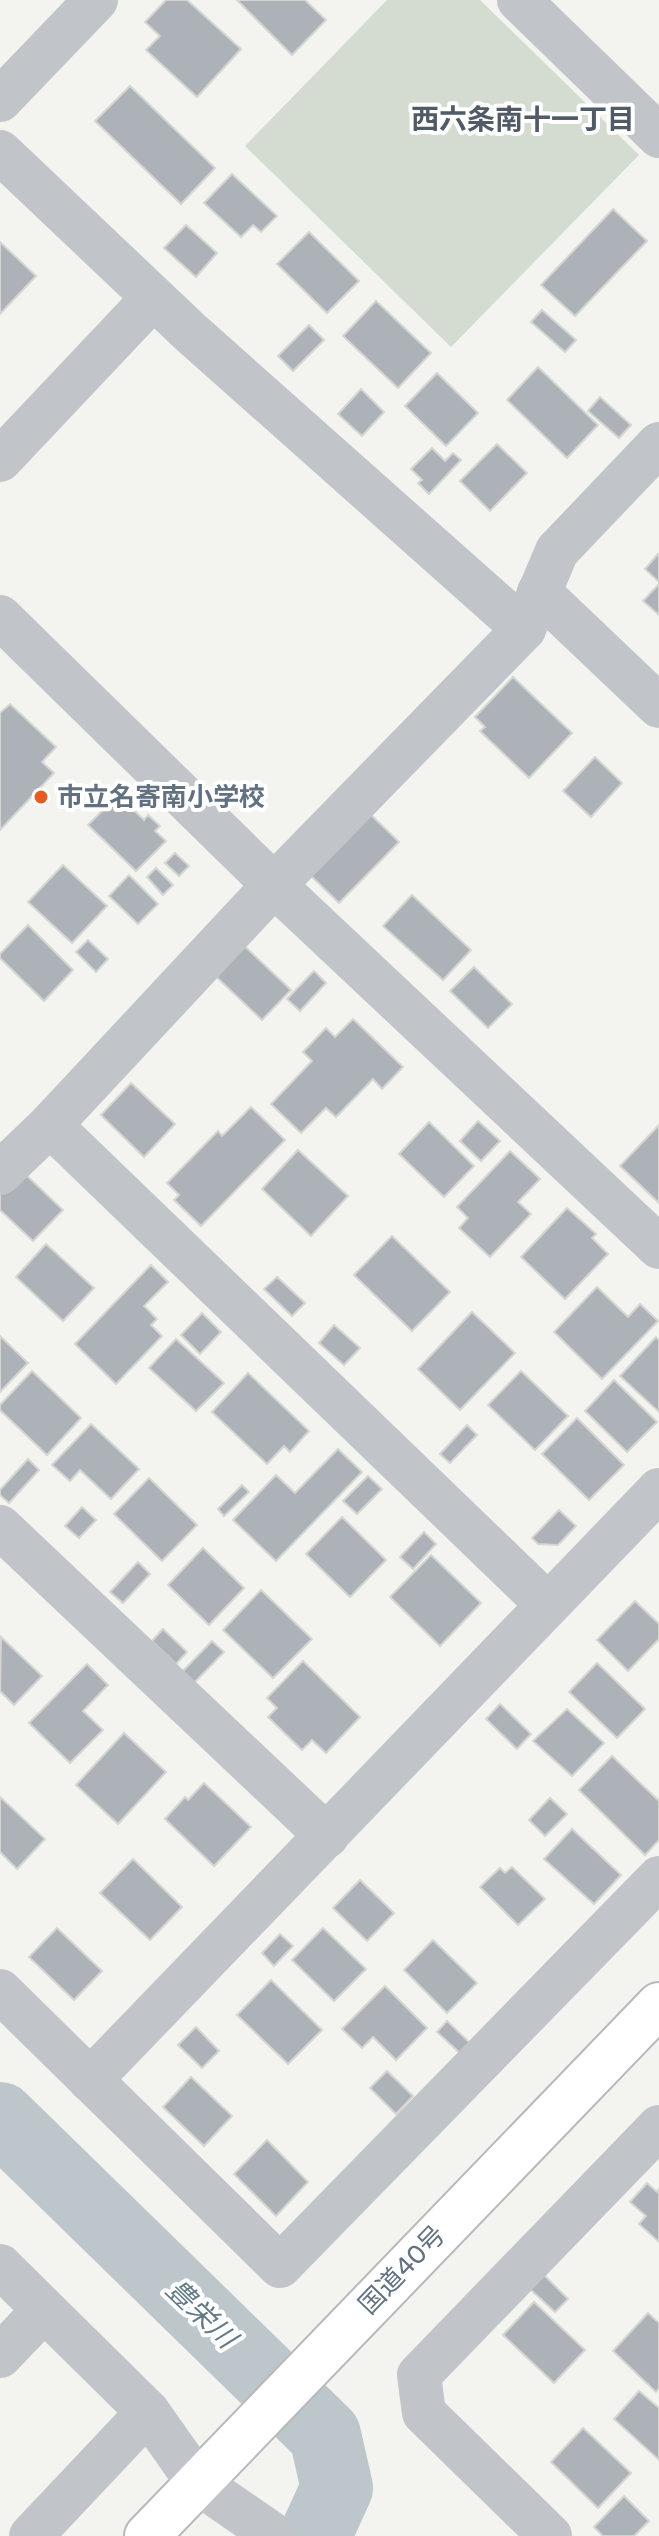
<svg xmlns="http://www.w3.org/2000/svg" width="659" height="2536" viewBox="0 0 659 2536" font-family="'Varela Round','Noto Sans JP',sans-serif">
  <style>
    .green { fill: #d4dbd0 }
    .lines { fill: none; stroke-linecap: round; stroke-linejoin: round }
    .river { stroke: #bcc6cb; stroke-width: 72 }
    .building { fill: #acb2b8; stroke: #d5d5d2; stroke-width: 2 }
    .highway-casing { stroke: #b6b8bb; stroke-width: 48 }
    .minor { stroke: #c1c4c8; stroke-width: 44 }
    .highway { stroke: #fff; stroke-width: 44 }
    .poi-dot { fill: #e45c1f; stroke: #fff; stroke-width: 3 }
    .labels { text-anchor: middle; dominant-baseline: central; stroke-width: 8; stroke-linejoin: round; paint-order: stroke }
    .poi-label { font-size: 26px; font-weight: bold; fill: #627181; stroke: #fff; text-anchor: start }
    .street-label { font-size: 26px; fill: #627181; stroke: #fff }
    .neighbourhood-label { font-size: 28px; font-weight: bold; fill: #505b66; stroke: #fff }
    .water-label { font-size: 28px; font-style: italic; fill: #637a85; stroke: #fff }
  </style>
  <rect width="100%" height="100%" fill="#f3f4ef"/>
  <polygon class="green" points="387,0 480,0 639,155 451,347 245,146"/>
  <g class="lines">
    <polyline class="river" points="0,2118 325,2435 337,2488 315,2536"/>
  </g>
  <g class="building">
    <polygon points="166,0 187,0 241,49 197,97 146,50 160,36 145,22"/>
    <polygon points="237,0 305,0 326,20 292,55"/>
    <polygon points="130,86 215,168 181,204 95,121"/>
    <polygon points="232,174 277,216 261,232 253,225 241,237 204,203"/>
    <polygon points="613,209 647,241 575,316 541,285"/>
    <polygon points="186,225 217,253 196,277 164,248"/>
    <polygon points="309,232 359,281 327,313 277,264"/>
    <polygon points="0,242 36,276 0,314"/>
    <polygon points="376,301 431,353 398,388 343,336"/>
    <polygon points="542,310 576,340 565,352 531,322"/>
    <polygon points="309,325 324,340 293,371 278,356"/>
    <polygon points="538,367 598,425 567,458 507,400"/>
    <polygon points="437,373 478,413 446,446 405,406"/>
    <polygon points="361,389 384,412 362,436 338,414"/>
    <polygon points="600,397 631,425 619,438 588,411"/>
    <polygon points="497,444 527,473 490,511 460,481"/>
    <polygon points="432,448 445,461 453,453 461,460 429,494 418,483 422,480 411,469"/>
    <polygon points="658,554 659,555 659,582 645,569"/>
    <polygon points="659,584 659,615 643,601"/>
    <polygon points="513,677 572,733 529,778 480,731 485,727 475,717"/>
    <polygon points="10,704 56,747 42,762 54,773 0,830 0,713"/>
    <polygon points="595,757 622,783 591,817 563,791"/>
    <polygon points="118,795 144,820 148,815 160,826 155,831 166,841 136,871 88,825"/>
    <polygon points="365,809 399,842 339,903 305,870"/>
    <polygon points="175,853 189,866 179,876 165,863"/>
    <polygon points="63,865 107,906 72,943 28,902"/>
    <polygon points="156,868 173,885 163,895 147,877"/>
    <polygon points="129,875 158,904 138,924 109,896"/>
    <polygon points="412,895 471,950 443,980 383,926"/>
    <polygon points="28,925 73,970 44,1001 0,958 0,954"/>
    <polygon points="237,939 291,990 262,1020 208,969"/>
    <polygon points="88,940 108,959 96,972 76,952"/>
    <polygon points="474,967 512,1004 488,1028 450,991"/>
    <polygon points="314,971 326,983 300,1011 287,999"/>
    <polygon points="353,1019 403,1067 382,1089 373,1079 336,1117 326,1108 301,1133 271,1104 312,1061 303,1052 326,1028 335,1037"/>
    <polygon points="131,1083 175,1124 144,1157 101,1115"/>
    <polygon points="251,1107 285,1140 201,1226 174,1200 179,1195 167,1183 218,1131 222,1136"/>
    <polygon points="478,1121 500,1141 481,1161 460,1141"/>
    <polygon points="429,1122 474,1166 444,1197 399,1154"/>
    <polygon points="659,1125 659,1203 620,1166"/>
    <polygon points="298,1150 348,1196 311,1236 262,1189"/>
    <polygon points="510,1151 540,1179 518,1202 531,1214 490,1257 459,1228 468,1218 457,1207"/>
    <polygon points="25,1174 63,1210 33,1241 0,1210 0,1192"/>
    <polygon points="567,1208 596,1234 592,1238 608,1254 565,1299 521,1257"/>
    <polygon points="392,1236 450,1292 412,1331 354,1275"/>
    <polygon points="46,1244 94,1288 63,1321 16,1277"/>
    <polygon points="151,1265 168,1282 144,1306 157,1319 151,1325 162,1336 116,1384 75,1344"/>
    <polygon points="277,1277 305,1303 292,1316 264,1289"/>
    <polygon points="597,1287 628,1317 640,1304 658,1321 602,1379 554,1332"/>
    <polygon points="472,1312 515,1353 460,1410 418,1369"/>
    <polygon points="202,1313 221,1332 200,1354 181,1335"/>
    <polygon points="334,1325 360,1348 344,1365 319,1343"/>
    <polygon points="0,1336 28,1363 0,1392"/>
    <polygon points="656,1337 659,1340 659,1412 620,1376"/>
    <polygon points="176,1339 224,1383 196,1411 149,1368"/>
    <polygon points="32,1371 81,1418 47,1455 0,1410 0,1405"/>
    <polygon points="521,1371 568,1416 535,1450 488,1405"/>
    <polygon points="248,1373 309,1431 290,1452 284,1446 267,1464 212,1412"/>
    <polygon points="614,1380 657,1422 627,1452 585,1411"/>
    <polygon points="577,1418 624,1465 589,1500 542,1454"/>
    <polygon points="91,1424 139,1469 111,1499 80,1470 70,1481 52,1465"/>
    <polygon points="467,1425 477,1435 450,1463 440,1454"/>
    <polygon points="338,1449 362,1472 276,1561 233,1520 276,1475 295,1493"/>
    <polygon points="28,1459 39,1470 9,1503 0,1495 0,1490"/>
    <polygon points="368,1476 382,1489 357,1514 343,1501"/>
    <polygon points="149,1478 197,1525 162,1561 114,1514"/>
    <polygon points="242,1485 249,1492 224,1516 218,1509"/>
    <polygon points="82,1507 96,1520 79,1538 65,1526"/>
    <polygon points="559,1510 576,1526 558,1545 538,1544 532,1538"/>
    <polygon points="342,1517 386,1560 350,1597 306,1554"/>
    <polygon points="424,1532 436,1544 413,1569 400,1557"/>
    <polygon points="203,1548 244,1588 209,1625 168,1585"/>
    <polygon points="431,1555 481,1603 440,1646 390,1597"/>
    <polygon points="138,1562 150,1574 123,1603 110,1592"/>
    <polygon points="261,1590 312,1639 273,1678 223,1630"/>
    <polygon points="635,1601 659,1624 659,1639 628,1671 597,1640"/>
    <polygon points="163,1629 187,1652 176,1664 152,1641"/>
    <polygon points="1,1637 42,1676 14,1705 0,1691"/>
    <polygon points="212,1641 224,1652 194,1683 182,1672"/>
    <polygon points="303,1661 360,1717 326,1753 312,1740 302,1750 268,1717 277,1708 267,1698"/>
    <polygon points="597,1663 645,1709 617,1738 569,1692"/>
    <polygon points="87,1664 108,1685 83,1711 103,1730 70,1763 29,1723"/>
    <polygon points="500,1704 531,1734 517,1749 486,1719"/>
    <polygon points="567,1709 604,1743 572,1776 533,1741"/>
    <polygon points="124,1733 166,1772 118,1824 76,1785"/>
    <polygon points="612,1756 659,1801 659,1840 645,1855 579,1790"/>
    <polygon points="204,1783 251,1827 214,1866 165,1819 185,1797 188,1800"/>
    <polygon points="0,1797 45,1839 17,1869 0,1852"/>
    <polygon points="550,1798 567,1814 545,1836 529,1820"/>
    <polygon points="572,1829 621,1875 594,1904 544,1859"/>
    <polygon points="133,1859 182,1907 150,1940 100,1893"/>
    <polygon points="512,1867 545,1899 518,1925 480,1887 500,1868 505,1873"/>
    <polygon points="360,1880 394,1913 367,1941 333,1908"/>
    <polygon points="57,1928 102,1971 74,2000 29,1957"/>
    <polygon points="323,1928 366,1969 334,2001 292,1960"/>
    <polygon points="280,1934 293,1946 274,1966 262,1953"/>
    <polygon points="433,1940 477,1983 447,2013 404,1970"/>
    <polygon points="271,1980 322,2030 288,2064 237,2015"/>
    <polygon points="385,1986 427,2028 396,2060 373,2037 362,2048 342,2029"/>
    <polygon points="447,2021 471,2044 461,2054 437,2032"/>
    <polygon points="196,2027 219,2051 202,2068 178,2045"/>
    <polygon points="387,2071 413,2096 396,2114 370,2088"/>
    <polygon points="191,2077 232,2116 204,2146 163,2107"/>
    <polygon points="267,2140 308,2182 276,2216 234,2174"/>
    <polygon points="647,2183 657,2192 659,2189 659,2242 639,2224 646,2216 630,2202"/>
    <polygon points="544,2275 568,2299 555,2312 530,2289"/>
    <polygon points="534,2302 585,2350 554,2383 503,2335"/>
    <polygon points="648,2313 659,2323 659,2388 656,2392 613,2351"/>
    <polygon points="639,2391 659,2408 659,2460 614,2419"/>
    <polygon points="583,2428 631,2473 598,2508 551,2462"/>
    <polygon points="624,2496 649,2521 634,2536 603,2536 594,2527"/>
  </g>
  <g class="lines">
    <defs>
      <polyline id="highway" points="147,2536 659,2005"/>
    </defs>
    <use href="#highway" class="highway-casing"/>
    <g class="minor">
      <polyline points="519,0 659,136"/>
      <polyline points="0,100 96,0"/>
      <polyline points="0,152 190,332 524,629"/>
      <polyline points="0,460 153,298"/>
      <polyline points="539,592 659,706"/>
      <polyline points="0,617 274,885 659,1247"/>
      <polyline points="50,1125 547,1604"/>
      <polyline points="0,1173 50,1125 274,885 524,629 557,551 659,444"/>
      <polyline points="0,1527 327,1836"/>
      <polyline points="0,1991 280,2266 659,1878"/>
      <polyline points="90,2080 659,1490"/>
      <polyline points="0,2266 148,2412 198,2483 275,2536"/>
      <polyline points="0,2356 44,2310"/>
      <polyline points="31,2536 148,2412"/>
      <polyline points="550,2536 424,2413 419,2375 659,2127"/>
    </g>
    <use href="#highway" class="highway"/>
  </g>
  <circle class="poi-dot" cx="41" cy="797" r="8"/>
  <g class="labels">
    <g class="poi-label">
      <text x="57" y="797">市立名寄南小学校</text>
    </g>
    <g class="street-label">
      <text transform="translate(402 2270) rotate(-46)">国道40号</text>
    </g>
    <g class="neighbourhood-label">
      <text x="523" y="120">西六条南十一丁目</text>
    </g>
    <g class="water-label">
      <text transform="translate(201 2314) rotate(44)">豊栄川</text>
    </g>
  </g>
</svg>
